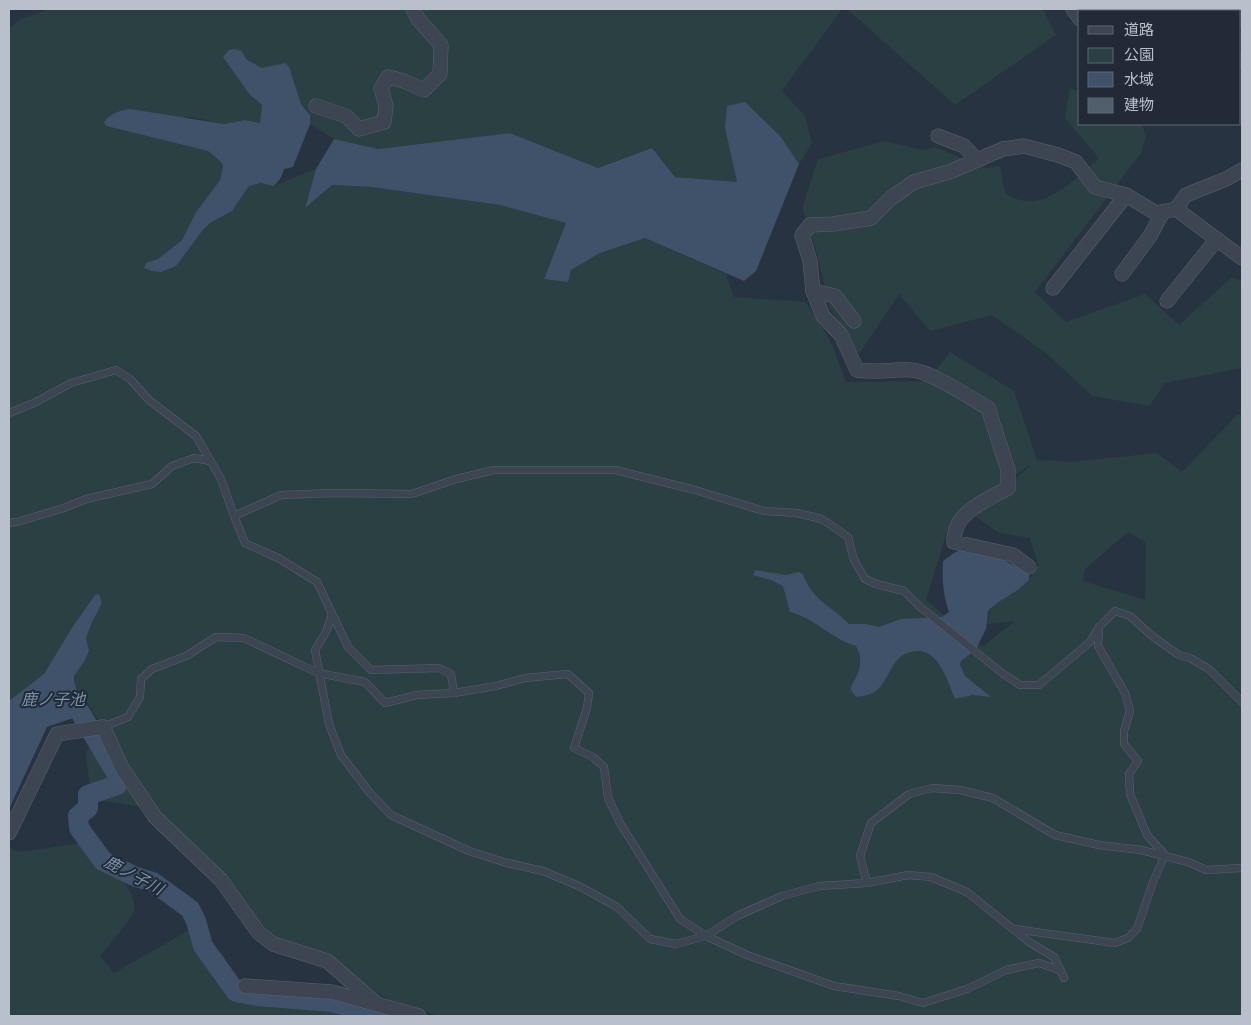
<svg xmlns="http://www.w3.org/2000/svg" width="1251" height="1025" viewBox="0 0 1251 1025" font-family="'Titillium Web','Noto Sans JP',sans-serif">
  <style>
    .green { fill: #2a4042; fill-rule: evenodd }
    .water { fill: #3f5269 }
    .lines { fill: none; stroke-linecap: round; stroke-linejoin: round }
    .river { stroke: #3f5269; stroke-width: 20 }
    .building { fill: #515e6c }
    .lane-casing { stroke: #5a636e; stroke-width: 8 }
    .street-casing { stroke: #5a636e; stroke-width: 15 }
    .lane { stroke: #3c4551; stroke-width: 7 }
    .street { stroke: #3c4551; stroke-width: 14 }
    .labels { text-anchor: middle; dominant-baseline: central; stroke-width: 4; stroke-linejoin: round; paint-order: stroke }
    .water-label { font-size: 16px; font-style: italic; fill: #7b92ac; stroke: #212a36 }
  </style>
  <rect width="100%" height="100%" fill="#283341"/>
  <g class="green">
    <path d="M51 9H842L782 91 805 116 812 143 799 164 781 137 725 128 737 182 675 177 652 148 598 168 510 133 378 149 334 139 310 124V115L301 104 295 87 246 59 250 95 262 105 260 123 245 120 224 124 191 117 106 126 208 151 221 162 223 166 220 180 196 212 182 240 158 259 152 271 202 231 210 223 232 211 249 186 261 183 273 186 316 169 305 207 332 185 371 187 500 205 566 223 545 279 571 270 600 253 645 238 726 274 734 297 806 302 829 338 846 382 928 381 950 352 1014 391 1037 460 1072 462 1157 453 1182 472 1237 415H1242V1016H440L389 1001 323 954 277 941 152 808 91 799 86 753 101 725 87 702 82 708 74 681V676L84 662 89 651 86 638 92 622 95 595 73 626 44 674 9 701V29L20 19ZM1033 463 975 516 999 533 1030 538 1038 565C1033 574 1027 584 1018 590 1001 603 990 599 987 624L1015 621 982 647 926 600 948 528 969 507ZM1128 532 1146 543 1145 600 1083 581 1085 569Z"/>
    <polygon points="847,9 1043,9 1056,35 955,105"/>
    <path d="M1070 89 1080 91V124H1142L1146 137 1141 153 1035 292 1066 322 1145 294 1179 325 1232 277 1242 282V368L1165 383 1149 406 1092 396 1047 354 992 315 930 331 899 294 859 354 830 308 817 254 802 208 818 159 885 141 923 150 935 147 986 168 1000 166 1005 193C1042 218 1073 180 1099 158L1065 118Z"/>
    <path d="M83 843C98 856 142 890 133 912 129 923 108 946 100 956L114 973 196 926 244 996 342 1014 341 1016H9V847L18 852Z"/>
  </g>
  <g class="water">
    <path d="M234 49 242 51 246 59 262 68 286 63 289 67 301 104 310 115V124L293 167 284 169C282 176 279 182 273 186L261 183 249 186 232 211 210 223 202 231 176 266 161 272 152 271 144 268 146 263 158 259 182 240 196 212 220 180 223 166 221 162 208 151 106 126 104 122C110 113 120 111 130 109L224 124 245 120 260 123 262 105 250 95 223 57 229 50Z"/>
    <polygon points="745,102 781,137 799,164 756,271 744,281 645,238 600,253 571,270 568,282 544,279 566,223 500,205 371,187 332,185 305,208 316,169 334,139 378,149 510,133 598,168 652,148 675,177 737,182 725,128 727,106"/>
    <path d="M962 549 996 557 1029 572V580L1018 590 997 603 990 609 988 612 986 629 976 649 961 661 960 665 965 676 991 697 973 695 955 699C948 682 939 650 917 651 911 651 903 654 899 658 890 667 887 681 877 690 872 695 863 696 856 697L851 690C851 684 855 681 857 675 862 665 861 655 856 646 831 639 815 618 790 612L783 586 771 580 753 575 755 570 786 575 799 572 803 574C812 600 830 605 849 624H866L879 627 901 619 942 617 949 612C943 594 942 580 943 561L954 553Z"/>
    <polygon points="99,594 102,603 92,622 86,638 89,651 84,662 74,676 74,681 82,708 84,711 88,713 95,732 88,739 73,718 47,727 9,809 9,701 44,674 73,626 95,595"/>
  </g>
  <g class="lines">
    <polyline class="river" points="80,712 119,778 117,785 88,795 88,808 78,816 79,828 103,861 136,877 153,882 190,909 196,921 203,946 236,992 257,996 331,1002 389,1016"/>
  </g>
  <polygon class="building" points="1188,9 1218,9 1216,11 1190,11"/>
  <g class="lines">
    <defs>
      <g id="lane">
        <polyline points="9,413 34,403 71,383 116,370 130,379 149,400 196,436 221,479 234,516 281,495 333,493 412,494 456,479 494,470 615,470 695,490 764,511 797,513 822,519 848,537 854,560 865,579 876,584 904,591 919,606 1002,673 1020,685 1039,685 1090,642 1099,627 1115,611 1130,616 1152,636 1179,655 1190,658 1209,669 1242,702"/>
        <polyline points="234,516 245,543 280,559 317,582 348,647 371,670 439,668 451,674 454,693 496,686 525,678 568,674 589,693 587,708 574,748 593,757 604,767 608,798 620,823 680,919 706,936 747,955 834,986 899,996 923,1003 967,989 1006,970 1039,963 1060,970"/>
        <polyline points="9,523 17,522 64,508 86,499 152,484 172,466 194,458 210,461"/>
        <polyline points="332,614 326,632 315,650 329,724 341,755 370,793 391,815 469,851 507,863 543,871 581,887 617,907 650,939 676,944 706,936 737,916 782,896 819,886 867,883 908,875 931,877 967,892 1029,942 1054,957 1064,978"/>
        <polyline points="103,727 128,717 140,697 141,679 152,669 186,656 216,637 244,638 318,673 365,682 385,703 417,695 454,693"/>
        <polyline points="867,883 860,856 871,823 909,794 932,788 960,790 993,798 1055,835 1099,845 1141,850 1188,862 1206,870 1242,868"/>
        <polyline points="1014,929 1115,943 1128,938 1137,929 1153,882 1165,855 1147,835 1130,794 1129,774 1138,761 1124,744 1124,731 1130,711 1125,693 1098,646 1099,629"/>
      </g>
      <g id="street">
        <polyline points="1073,9 1080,19"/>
        <polyline points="1240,20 1242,18"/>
        <polyline points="1240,61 1242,62"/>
        <polyline points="316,106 346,116 359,129 384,122 386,106 381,88 388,77 404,81 424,90 440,74 441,45 418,19 413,9"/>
        <polyline points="938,136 964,146 977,160"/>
        <polyline points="1176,209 1242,258"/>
        <polyline points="1122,274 1150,236 1163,212"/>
        <polyline points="1053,288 1126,195"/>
        <polyline points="813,291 835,296 854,321"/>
        <polyline points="1167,301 1217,239"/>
        <path d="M1029 567 1013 555 954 542C953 512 986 501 1008 488V470L988 408C970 398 931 371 911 370 893 369 875 373 857 370L841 335 823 316 813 291 810 261 802 235 810 225 833 224 871 218 891 198 914 182 949 172 1003 149 1024 146 1058 155 1076 162 1095 187 1126 195 1156 213 1176 209 1186 195 1226 179 1242 170"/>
        <polyline points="9,833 57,734 103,727 122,768 155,817 221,880 258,932 273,944 327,961 377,1004"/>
        <polyline points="245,986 332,992 419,1016"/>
      </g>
    </defs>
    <use href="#lane" class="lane-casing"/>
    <use href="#street" class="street-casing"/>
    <use href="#lane" class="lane"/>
    <use href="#street" class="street"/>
  </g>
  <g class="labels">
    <g class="water-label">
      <text x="53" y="699">鹿ノ子池</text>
      <text transform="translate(134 875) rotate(28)">鹿ノ子川</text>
    </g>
  </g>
  <rect width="1251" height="1025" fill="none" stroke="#b9c0cb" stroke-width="20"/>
  <rect x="1078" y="10" width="162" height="115" fill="#212a36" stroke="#5e6672"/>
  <rect x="1088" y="26" width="25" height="8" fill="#3c4551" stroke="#5e6672"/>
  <text x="1124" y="35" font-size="15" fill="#b9c0cb">道路</text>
  <rect x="1088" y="48" width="25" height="15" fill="#2a4042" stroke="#5e6672"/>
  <text x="1124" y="60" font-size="15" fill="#b9c0cb">公園</text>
  <rect x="1088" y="72" width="25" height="15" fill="#3f5269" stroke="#5e6672"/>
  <text x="1124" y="85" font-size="15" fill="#b9c0cb">水域</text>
  <rect x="1088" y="98" width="25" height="15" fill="#515e6c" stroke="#5e6672"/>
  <text x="1124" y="110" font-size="15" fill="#b9c0cb">建物</text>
</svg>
